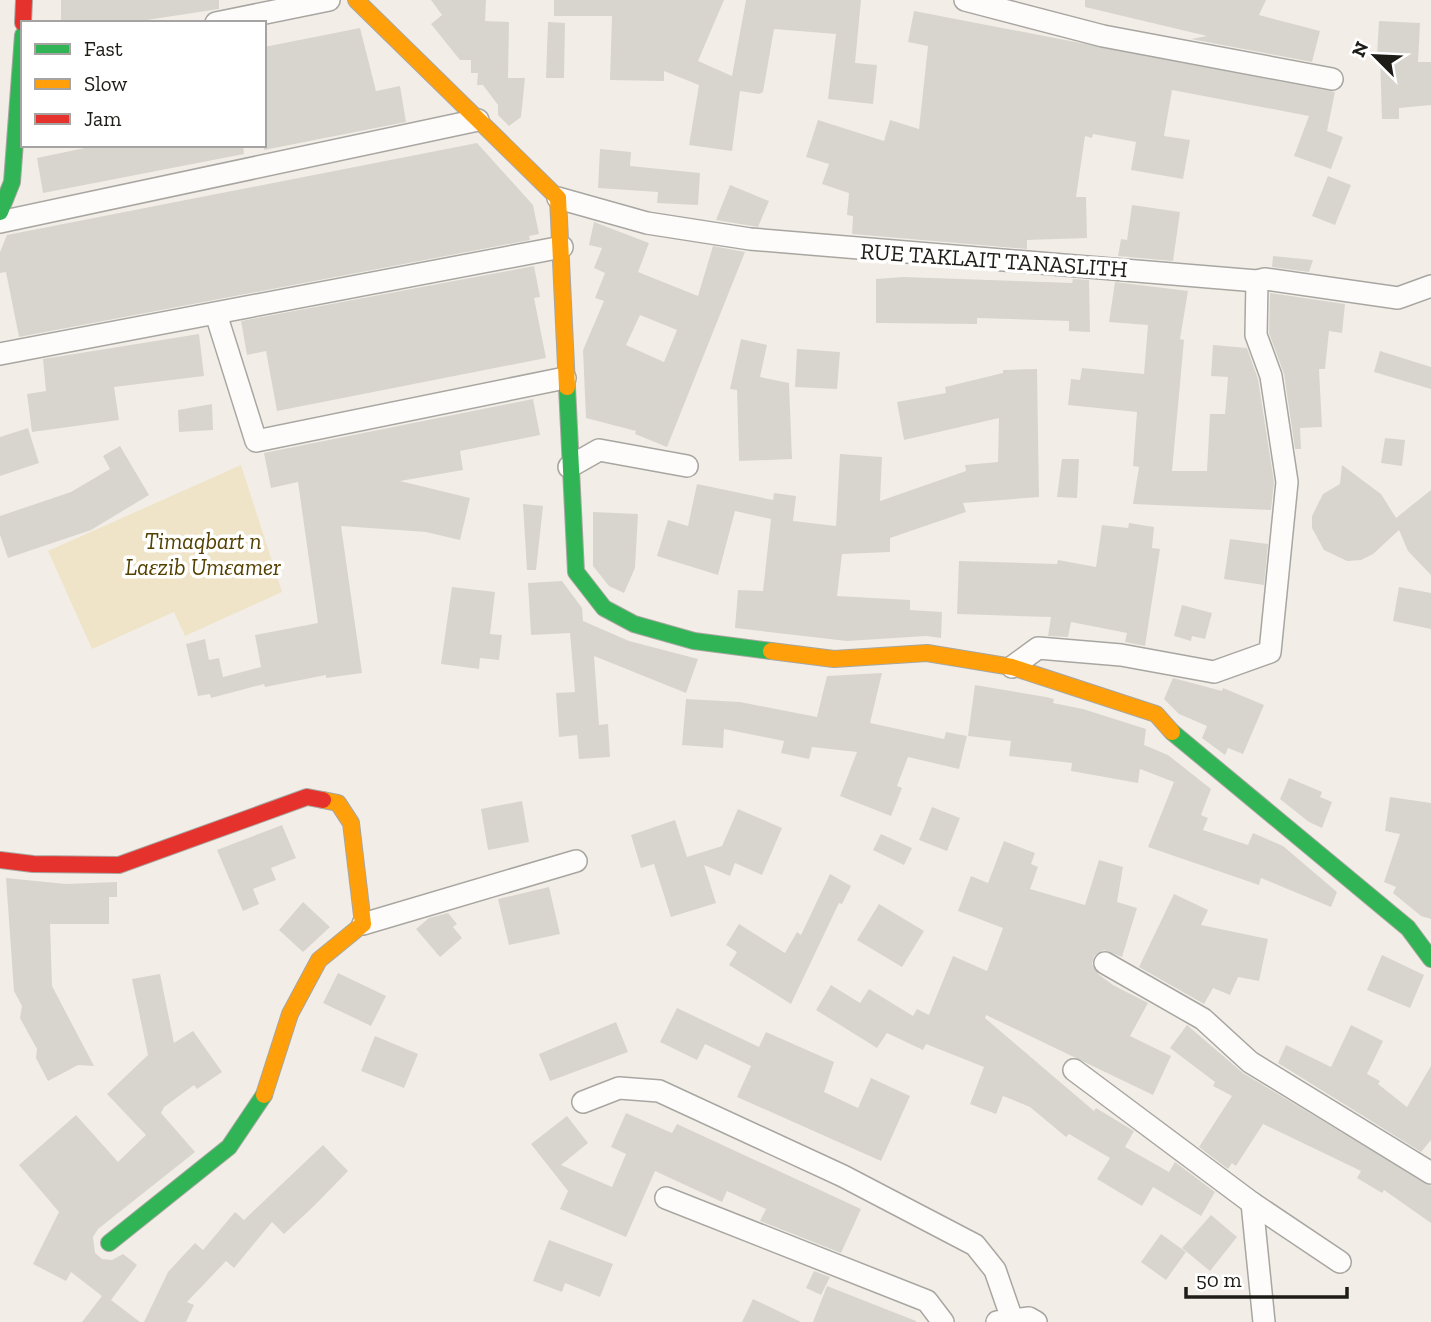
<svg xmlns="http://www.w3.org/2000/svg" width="1431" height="1322" viewBox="0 0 1431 1322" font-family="'Zilla Slab',serif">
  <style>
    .green { fill: #efe4c7 }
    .building { fill: #d8d5cf; fill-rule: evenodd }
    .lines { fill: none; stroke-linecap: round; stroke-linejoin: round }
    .street-casing { stroke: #a8a6a1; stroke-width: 24 }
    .fast-casing { stroke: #a8a6a1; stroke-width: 18 }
    .slow-casing { stroke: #a8a6a1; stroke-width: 18 }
    .jam-casing { stroke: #a8a6a1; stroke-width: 18 }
    .street { stroke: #fdfcfb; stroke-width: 21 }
    .fast { stroke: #30b455; stroke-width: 16 }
    .slow { stroke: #ff9f0a; stroke-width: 16 }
    .jam { stroke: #e5322d; stroke-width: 16 }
    .labels { text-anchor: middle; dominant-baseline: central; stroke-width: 7; stroke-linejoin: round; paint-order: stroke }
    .street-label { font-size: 23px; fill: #1e1c17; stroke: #fff }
    .park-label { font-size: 23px; font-style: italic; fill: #534000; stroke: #fff }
  </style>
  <rect width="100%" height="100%" fill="#f2eee7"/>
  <polygon class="green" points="241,465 282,592 185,636 174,612 92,649 48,551"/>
  <g class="building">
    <polygon points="61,0 219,0 219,9 127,23 61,23"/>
    <polygon points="431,0 486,0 485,21 509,22 508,78 525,78 521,117 509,126 498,115 498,105 483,85 477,85 478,73 471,73 471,60 460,60 431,24 442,15"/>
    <polygon points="554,0 724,0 698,61 732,76 746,0 861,0 855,63 877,65 873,104 828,99 836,34 774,29 763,92 759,94 740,91 732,151 689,145 699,85 664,71 664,81 610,80 612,16 554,16"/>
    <polygon points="1085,0 1266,0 1259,15 1320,31 1312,62 1191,39 1207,36 1085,7"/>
    <polygon points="914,11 1335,92 1327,131 1343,137 1331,169 1294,156 1309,116 1172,90 1164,136 1190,140 1183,179 1131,170 1136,142 1093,134 1092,138 1085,136 1076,197 1086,197 1087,238 1027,240 1027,249 852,234 853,216 847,215 849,193 822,184 829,164 806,157 818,120 884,141 890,120 919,129 928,46 908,42"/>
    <polygon points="1379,21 1420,23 1418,62 1431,62 1431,105 1399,108 1399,119 1382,119 1380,55 1377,55"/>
    <polygon points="548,22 565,23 564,78 546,78"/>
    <polygon points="360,28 376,91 400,86 406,122 264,150 264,47"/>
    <polygon points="477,143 533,205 539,234 529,236 530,240 19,337 6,272 0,273 0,252 7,235"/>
    <polygon points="99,145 243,145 244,154 43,193 37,158"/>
    <polygon points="600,149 631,152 630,166 700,173 698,205 657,203 658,192 598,188"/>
    <polygon points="1328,176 1351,185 1335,225 1312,216"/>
    <polygon points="730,185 769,201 758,227 716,220"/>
    <polygon points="1132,205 1180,212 1173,261 1118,256 1121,239 1127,240"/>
    <path d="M594 222 649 243 638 272 698 296 713 246 745 252 667 447 635 434 636 431 586 418 583 350 604 301 595 298 605 273 594 268 602 248 589 245ZM640 315 677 330 664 362 626 345Z"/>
    <polygon points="1273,256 1313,260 1309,272 1272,267"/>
    <polygon points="534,266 540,297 534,298 546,358 277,411 266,351 247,355 241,321"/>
    <polygon points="903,277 1072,283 1073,279 1089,280 1090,332 1069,331 1069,321 977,318 977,324 876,323 876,279"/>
    <polygon points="1115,282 1188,291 1180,339 1184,340 1172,471 1207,471 1210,414 1225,414 1228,377 1211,376 1213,345 1247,348 1258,379 1274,482 1271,510 1133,504 1139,467 1133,466 1137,412 1068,405 1071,379 1080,380 1082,368 1144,374 1148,325 1109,322"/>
    <polygon points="1270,293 1345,304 1342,333 1329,331 1325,369 1319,369 1322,427 1300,428 1301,449 1295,449 1284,374 1269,333"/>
    <polygon points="199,334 204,376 114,387 119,420 32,432 27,394 46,391 43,359"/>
    <polygon points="741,339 767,345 760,377 789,383 792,459 739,461 737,390 730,389"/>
    <polygon points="797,349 840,352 837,389 795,387"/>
    <polygon points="1380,351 1431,367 1431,389 1374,372"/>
    <polygon points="1037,369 1039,497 963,503 966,512 890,538 890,552 842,554 837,596 910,600 910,610 942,612 941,638 926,636 847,641 735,628 738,590 763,591 771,519 735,511 718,575 657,556 668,520 688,526 697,484 773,500 774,493 796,496 793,521 836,526 840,454 882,457 880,501 966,471 965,465 998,462 999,418 904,440 897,402 946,393 945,387 1003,373 1003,370"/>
    <polygon points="533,399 540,435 460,451 463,470 400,481 470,498 460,540 426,532 341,526 362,673 326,678 326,675 265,687 264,684 211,698 210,694 198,696 186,644 205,639 209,660 219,658 223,677 261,667 255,635 318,623 298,482 271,488 264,453"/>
    <polygon points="212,404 213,430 179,432 178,410"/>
    <polygon points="28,428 39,463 0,476 0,437"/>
    <polygon points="1385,438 1405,440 1402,466 1381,463"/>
    <polygon points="120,446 149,495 91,530 8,558 0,535 0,516 71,492 110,469 103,456"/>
    <polygon points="1062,459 1079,459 1077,498 1057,497"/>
    <polygon points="1342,465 1381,494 1396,518 1431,490 1431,575 1408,551 1399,530 1373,554 1361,560 1347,561 1324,550 1312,528 1312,516 1323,494 1340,484"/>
    <polygon points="523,504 543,506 536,570 527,570"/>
    <polygon points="593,512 638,514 635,568 624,593 609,586 593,566"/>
    <polygon points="1129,523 1154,527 1152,548 1160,549 1145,646 1125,642 1127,633 1071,622 1068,637 1048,636 1051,617 957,614 959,561 1057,564 1058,560 1096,567 1102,525 1128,528"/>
    <polygon points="1230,539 1268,544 1264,585 1224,579"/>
    <polygon points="562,581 582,608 583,621 629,641 698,659 686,693 594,656 599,725 608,724 610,757 579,759 577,735 559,737 556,693 575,692 570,633 531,635 528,583"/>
    <polygon points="452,587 495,592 490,634 502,635 499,660 480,658 479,669 441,664"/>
    <polygon points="1399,587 1431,593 1431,629 1393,621"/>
    <polygon points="1182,605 1212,613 1205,639 1192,636 1191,641 1174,636"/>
    <polygon points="882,673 870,723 944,739 946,732 967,736 959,769 908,757 897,786 902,788 891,816 840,796 857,752 812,747 809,759 781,753 784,741 724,729 723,748 682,745 686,699 740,702 817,717 827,676"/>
    <polygon points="1173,678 1222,691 1223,688 1264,705 1243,754 1228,748 1225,755 1202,738 1207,726 1179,714 1164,699"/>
    <polygon points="975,685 1046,697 1054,699 1053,703 1083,709 1146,729 1144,745 1168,755 1211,789 1201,815 1208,818 1203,830 1248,845 1253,833 1283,846 1337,892 1331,907 1261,878 1259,885 1148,847 1174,782 1140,769 1138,783 1071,771 1072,763 1009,756 1011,741 968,736"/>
    <polygon points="1289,778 1322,792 1320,797 1332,802 1322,828 1309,822 1280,799"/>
    <polygon points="1390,797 1431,803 1431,919 1421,916 1393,893 1396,887 1384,882 1400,834 1385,831"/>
    <polygon points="522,801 529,842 488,850 481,809"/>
    <polygon points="932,807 960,818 947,851 919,840"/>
    <polygon points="738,809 782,828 762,875 735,863 730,876 704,865 716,903 671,917 654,864 641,868 631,835 675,820 687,857 722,846"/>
    <polygon points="282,825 296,858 271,868 276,880 253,889 259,904 243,911 217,850"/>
    <polygon points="881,834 912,848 904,865 873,850"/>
    <polygon points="1004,841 1035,853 1031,864 1038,867 1030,889 1085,905 1099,860 1123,867 1117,902 1137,908 1122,957 1104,950 1094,956 1092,964 1098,974 1113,985 1148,1003 1130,1036 1171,1056 1153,1095 986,1015 985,1018 1094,1111 1096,1108 1134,1131 1125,1147 1169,1172 1175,1162 1215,1192 1201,1216 1153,1187 1142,1206 1097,1179 1110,1158 1069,1134 1066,1137 1030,1107 1003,1096 996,1114 970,1104 984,1067 926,1044 923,1050 887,1033 877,1048 816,1010 831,985 860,1003 869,989 913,1016 917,1009 929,1015 953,956 987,971 1003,928 958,911 971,876 988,883"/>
    <polygon points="830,874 851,886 842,904 839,903 791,1004 729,965 737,952 726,945 739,924 785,953 797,932 801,935"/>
    <polygon points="6,878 66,884 117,882 117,897 109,897 109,924 50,924 52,986 94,1066 78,1065 48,1081 36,1058 37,1049 20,1018 22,1006 14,991"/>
    <polygon points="549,887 560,934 509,945 498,899"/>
    <polygon points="1174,894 1208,910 1201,925 1268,939 1259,981 1238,977 1230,995 1213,988 1204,1004 1139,967"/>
    <polygon points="303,902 330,927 303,952 279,930"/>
    <polygon points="879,904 924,931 902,967 857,940"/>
    <polygon points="448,913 457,924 453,927 462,938 440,957 416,929 429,918"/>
    <polygon points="1382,955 1424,975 1410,1008 1367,990"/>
    <polygon points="338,973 386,996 371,1026 323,1003"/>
    <polygon points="160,974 174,1043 193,1031 222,1072 197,1089 194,1085 164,1107 161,1113 195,1152 98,1229 93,1237 95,1253 102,1259 112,1260 123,1254 137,1265 111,1300 140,1322 82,1322 102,1296 71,1272 66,1281 33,1264 59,1212 19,1165 76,1115 118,1162 146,1135 107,1094 148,1055 132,979"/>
    <polygon points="677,1008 759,1047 766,1032 834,1062 824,1092 858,1108 871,1078 910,1096 881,1161 737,1097 751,1066 705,1044 697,1060 660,1042"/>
    <polygon points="616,1022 628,1052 550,1081 539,1054"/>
    <polygon points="1187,1025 1243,1073 1431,1186 1431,1223 1384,1190 1382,1193 1357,1178 1361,1171 1263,1124 1236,1166 1232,1163 1228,1169 1199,1147 1232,1096 1213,1086 1215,1082 1170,1048"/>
    <polygon points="1351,1025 1383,1041 1367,1074 1380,1081 1378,1084 1407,1107 1431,1066 1431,1140 1421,1152 1278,1063 1286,1045 1331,1067"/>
    <polygon points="375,1036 418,1054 404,1088 361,1071"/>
    <polygon points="626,1113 672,1133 677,1124 861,1209 841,1253 760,1221 766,1209 727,1191 722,1202 655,1171 626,1237 560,1209 568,1191 531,1144 567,1116 588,1143 561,1165 612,1187 626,1154 611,1147"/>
    <polygon points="323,1145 348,1171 315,1205 284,1234 272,1222 234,1268 226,1261 187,1302 194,1305 186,1322 144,1322 168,1272 195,1243 203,1250 235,1212 244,1220"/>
    <polygon points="1211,1215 1237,1237 1210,1271 1182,1248"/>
    <polygon points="1161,1234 1186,1252 1166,1280 1141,1262"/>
    <polygon points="549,1240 613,1264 600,1297 565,1283 562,1292 533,1281"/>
    <polygon points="814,1271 830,1277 821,1295 806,1288"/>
    <polygon points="827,1286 916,1321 916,1322 813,1322"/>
    <polygon points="753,1299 801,1322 742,1322"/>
  </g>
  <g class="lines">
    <defs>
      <g id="street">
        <polyline points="965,0 1103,36 1332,79"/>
        <polyline points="216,23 329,0"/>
        <polyline points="558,198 647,223 750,239 1257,281 1265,279 1398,298 1431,286"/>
        <polyline points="0,222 478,120"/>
        <polyline points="216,314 256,441 565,378"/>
        <polyline points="0,354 562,247"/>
        <polyline points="569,467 599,450 687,466"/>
        <polyline points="1012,667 1038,648 1121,655 1214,672 1270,652 1287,482 1271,376 1256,335 1257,281"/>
        <polyline points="363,924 576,861"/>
        <polyline points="1105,963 1203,1019 1250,1062 1431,1173"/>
        <polyline points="1074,1070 1252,1203 1264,1322"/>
        <polyline points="583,1102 619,1088 659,1091 843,1176 975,1245 995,1270 1012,1319"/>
        <polyline points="666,1198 927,1301 943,1322"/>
        <polyline points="1252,1203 1340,1262"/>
        <polyline points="997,1322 1029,1318 1036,1322"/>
      </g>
      <g id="fast">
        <polyline points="0,212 12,182 23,35"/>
        <polyline points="567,387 576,572 604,608 634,624 694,641 771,651"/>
        <polyline points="1172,732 1408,928 1431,959"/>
        <polyline points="109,1243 229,1147 264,1095"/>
      </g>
      <g id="slow">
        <polyline points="356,0 558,198 567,387"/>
        <polyline points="771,651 834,659 927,653 1012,667 1156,714 1172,732"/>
        <polyline points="264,1095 290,1014 319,960 363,924 351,823 338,803 323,800"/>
      </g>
      <g id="jam">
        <polyline points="23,23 24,0"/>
        <polyline points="0,860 33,864 119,865 307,797 323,800"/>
      </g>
    </defs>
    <use href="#street" class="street-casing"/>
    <use href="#fast" class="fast-casing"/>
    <use href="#slow" class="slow-casing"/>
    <use href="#jam" class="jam-casing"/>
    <use href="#street" class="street"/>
    <use href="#fast" class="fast"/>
    <use href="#slow" class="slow"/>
    <use href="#jam" class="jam"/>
  </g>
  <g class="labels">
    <g class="street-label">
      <text transform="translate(994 260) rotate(4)">RUE TAKLAIT TANASLITH</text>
    </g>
    <g class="park-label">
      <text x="203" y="541">Timaqbart n<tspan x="203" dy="26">Laɛzib Umɛamer</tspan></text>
    </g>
  </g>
  <rect x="21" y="21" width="245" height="126" fill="#ffffff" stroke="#a5a4a2" stroke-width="2"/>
  <rect x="35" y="44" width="35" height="10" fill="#30b455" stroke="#a5a4a2" stroke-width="2"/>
  <text x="84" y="56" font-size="21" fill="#1e1c17">Fast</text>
  <rect x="35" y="79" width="35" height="10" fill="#ff9f0a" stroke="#a5a4a2" stroke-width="2"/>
  <text x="84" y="91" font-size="21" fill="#1e1c17">Slow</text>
  <rect x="35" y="114" width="35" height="10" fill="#e5322d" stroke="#a5a4a2" stroke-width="2"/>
  <text x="84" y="126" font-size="21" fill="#1e1c17">Jam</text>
  <g transform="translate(1375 56) rotate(294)" stroke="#ffffff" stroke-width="5" paint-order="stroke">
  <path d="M0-5L12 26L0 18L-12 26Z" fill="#1e1c17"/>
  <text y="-10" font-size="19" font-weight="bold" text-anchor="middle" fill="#1e1c17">N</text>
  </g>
  <path d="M1186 1287v10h161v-10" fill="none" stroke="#1e1c17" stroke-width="3.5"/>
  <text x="1196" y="1287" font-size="21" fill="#1e1c17" stroke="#ffffff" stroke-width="5" paint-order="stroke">50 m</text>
</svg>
